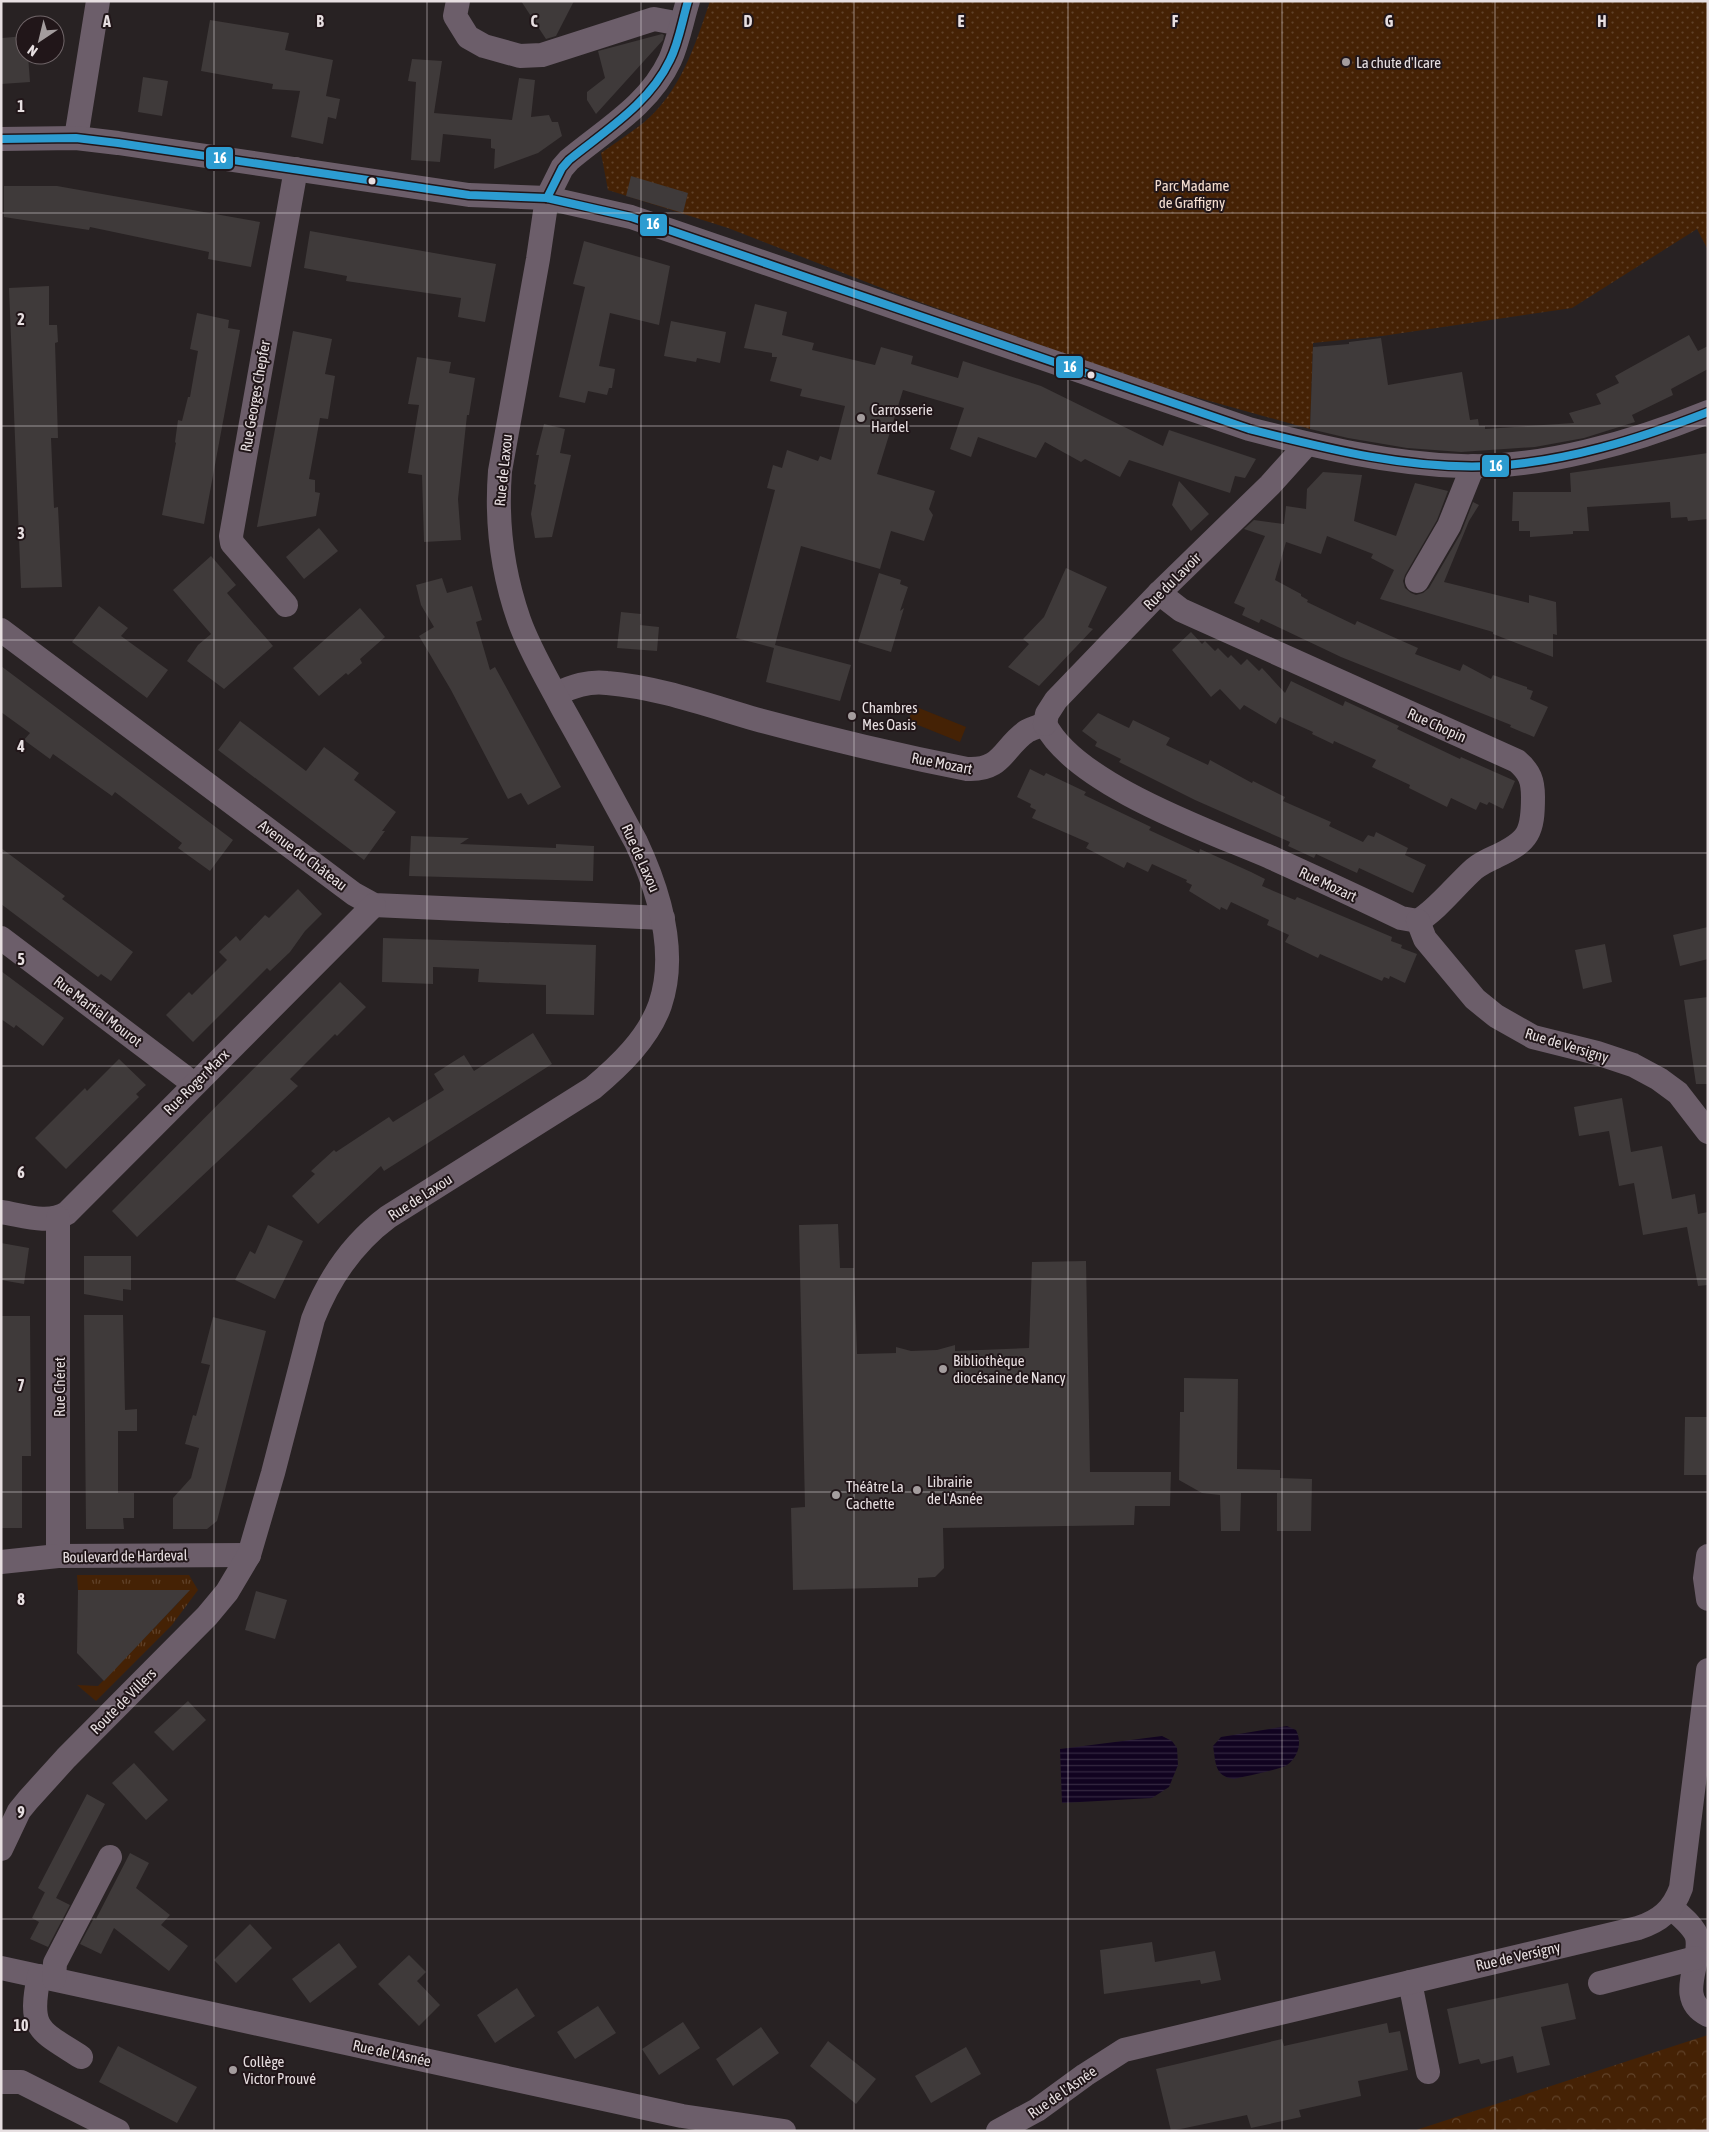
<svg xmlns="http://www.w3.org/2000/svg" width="1709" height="2132" viewBox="0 0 1709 2132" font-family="'Asap Condensed',sans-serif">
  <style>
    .grass { fill: url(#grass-tufts) }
    .forest { fill: url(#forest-crowns) }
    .park { fill: url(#park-dots) }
    .garden { fill: #452205 }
    .water { fill: url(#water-rules) }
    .building { fill: #3f3a3a }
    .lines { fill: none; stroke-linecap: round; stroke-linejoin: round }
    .minor { stroke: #6c5e6a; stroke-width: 24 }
    .bus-1-casing { stroke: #211619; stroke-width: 11 }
    .bus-1 { stroke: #2c9cd1; stroke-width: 8 }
    .grid { fill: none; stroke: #e7dfe1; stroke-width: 1; stroke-opacity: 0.55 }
    .poi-dot { fill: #a49d9e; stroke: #211619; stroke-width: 2 }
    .bus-dot { fill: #e7dfe1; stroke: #211619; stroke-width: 2 }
    .labels { text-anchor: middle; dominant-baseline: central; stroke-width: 4; stroke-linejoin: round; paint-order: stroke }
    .poi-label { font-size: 15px; fill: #e7dfe1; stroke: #211619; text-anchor: start }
    .park-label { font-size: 15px; fill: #f4ded0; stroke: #211619 }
    .street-label { font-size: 15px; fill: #e7dfe1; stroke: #211619 }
    .grid-label { font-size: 16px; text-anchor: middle; font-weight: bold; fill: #e7dfe1; stroke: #211619; stroke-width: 4; stroke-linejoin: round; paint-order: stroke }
    .line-badge { stroke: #211619; stroke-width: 2 }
    .badge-label { font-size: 14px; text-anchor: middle; font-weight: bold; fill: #fff }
  </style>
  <defs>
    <pattern id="grass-tufts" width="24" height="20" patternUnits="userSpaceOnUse" patternTransform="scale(1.25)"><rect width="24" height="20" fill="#452205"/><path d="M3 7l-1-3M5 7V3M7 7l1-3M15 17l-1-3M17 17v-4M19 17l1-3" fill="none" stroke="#604229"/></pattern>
    <pattern id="forest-crowns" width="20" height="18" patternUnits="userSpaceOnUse" patternTransform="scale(1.25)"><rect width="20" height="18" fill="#452205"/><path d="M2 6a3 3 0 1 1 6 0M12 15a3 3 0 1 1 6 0" fill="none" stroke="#604229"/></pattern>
    <pattern id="park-dots" width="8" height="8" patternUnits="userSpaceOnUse" patternTransform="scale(1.25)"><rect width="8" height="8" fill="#452205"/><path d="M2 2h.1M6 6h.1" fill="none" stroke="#604229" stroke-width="1.8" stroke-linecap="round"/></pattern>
    <pattern id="water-rules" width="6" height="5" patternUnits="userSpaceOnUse" patternTransform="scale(1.25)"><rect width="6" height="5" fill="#110320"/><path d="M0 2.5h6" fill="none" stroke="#342740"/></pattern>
  </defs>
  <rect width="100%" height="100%" fill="#282223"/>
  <polygon class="grass" points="77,1575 189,1575 198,1590 172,1625 96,1701 77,1685 98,1686 179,1602 177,1590 78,1590"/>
  <polygon class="forest" points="1708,2035 1708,2131 1413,2131 1680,2044"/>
  <path class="park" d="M710 1H1708V250L1697 229 1572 308 1382 336 1313 343 1310 429 1181 393 1077 358 897 294 728 228 608 190 601 153C615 143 629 134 642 124 680 93 695 46 710 1Z"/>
  <polygon class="garden" points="914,706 966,727 960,742 908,721"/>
  <g class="water">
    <path d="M1287 1726 1296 1730C1302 1742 1299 1756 1287 1765 1279 1770 1246 1776 1234 1779 1214 1776 1216 1763 1213 1746L1221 1737Z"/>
    <polygon points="1162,1736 1172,1741 1177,1748 1178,1765 1169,1787 1152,1798 1062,1803 1060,1749"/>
  </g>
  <g class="building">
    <polygon points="521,1 574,1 556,36 546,39"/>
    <polygon points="210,20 289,33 285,50 333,60 326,96 340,99 336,119 328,117 323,144 291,137 300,91 272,89 273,84 201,71"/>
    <polygon points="662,34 664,35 663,40 596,114 587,100 587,92 605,78 598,51"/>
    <polygon points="25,36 25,55 28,55 30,82 1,84 2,38"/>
    <polygon points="412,59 442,61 434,113 512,120 519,78 535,80 531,117 549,115 552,122 558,122 562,136 538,153 494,169 495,149 491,148 491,139 443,134 440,162 411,160 416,82 408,81"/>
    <polygon points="143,77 168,81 162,116 138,112"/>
    <polygon points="631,176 688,193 683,213 626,196"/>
    <polygon points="4,186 57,186 260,222 251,267 208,259 209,252 90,227 89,230 4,217"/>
    <polygon points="310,231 496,264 485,322 458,317 461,298 346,281 347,276 304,268"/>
    <polygon points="584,241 670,266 659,325 610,313 599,366 615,369 612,388 609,388 607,395 588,391 585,403 559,397 585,287 573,284"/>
    <polygon points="49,286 49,325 57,325 58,342 55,343 58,438 51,438 54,508 58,507 62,587 21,588 9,288"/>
    <polygon points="755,304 787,312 782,335 814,343 812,350 875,365 881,347 913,356 911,364 958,378 963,361 1041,386 1163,446 1169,430 1256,459 1245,478 1235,476 1230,493 1129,460 1120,477 1085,459 1081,462 1045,442 1036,458 978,437 971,457 950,449 964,408 903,390 877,474 935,491 929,509 933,515 924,541 891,531 880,569 801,546 775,645 851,665 840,701 766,682 774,648 736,638 775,490 767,488 773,465 782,468 787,450 818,461 820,456 831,460 845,406 800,396 802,389 770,381 777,357 772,357 772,353 744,348"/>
    <polygon points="197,313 229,320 228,328 240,330 204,524 162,515 176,443 175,442 178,420 182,421 188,397 190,397 198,351 190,349"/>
    <polygon points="671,321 726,332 720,363 697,358 696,362 664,356"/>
    <polygon points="293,331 332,339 325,374 335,376 328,419 320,418 309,479 315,480 315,492 320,493 316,516 257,527"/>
    <polygon points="1689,335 1698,351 1708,346 1708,369 1671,389 1673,395 1632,415 1635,422 1584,438 1535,447 1461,452 1407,448 1348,438 1310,429 1313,347 1349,344 1349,342 1381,338 1388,385 1462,372 1470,420 1478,419 1479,426 1485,426 1485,429 1574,423 1569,413 1601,404 1596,394 1619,383 1615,376"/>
    <polygon points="417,357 451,362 449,373 475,378 469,415 467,415 458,499 461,540 424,542 422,475 408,473 419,405 408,404"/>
    <polygon points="544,424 565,429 560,453 571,455 552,537 535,538 531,514 536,485 534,484 539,455 536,455"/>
    <polygon points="1708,453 1708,519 1688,521 1687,517 1671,518 1670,502 1587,507 1589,531 1573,531 1573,534 1530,537 1530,531 1519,531 1519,521 1512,521 1513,492 1571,492 1570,473"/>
    <polygon points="1323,472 1362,475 1354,521 1396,536 1415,483 1448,491 1437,520 1405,575 1403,581 1405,588 1411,593 1416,595 1423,593 1429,588 1461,533 1473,502 1479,505 1469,521 1444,582 1529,603 1529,595 1556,602 1557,635 1553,634 1553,657 1493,634 1493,632 1380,599 1394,570 1371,558 1373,554 1327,536 1321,554 1286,542 1275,580 1301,594 1301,596 1308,600 1307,602 1355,625 1357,621 1418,648 1415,654 1460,671 1463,664 1491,679 1493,675 1527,687 1527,689 1533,691 1530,699 1548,707 1534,737 1510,727 1511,725 1341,657 1261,619 1259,623 1242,615 1245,608 1234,603 1265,536 1244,529 1254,520 1284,524 1286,506 1306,509 1307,489"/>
    <polygon points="1179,481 1209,514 1191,531 1172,505"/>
    <polygon points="319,528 338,551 304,579 286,557"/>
    <polygon points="211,556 236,585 227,593 273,646 224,689 187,661 198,645 211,634 173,590"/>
    <polygon points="1066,568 1107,587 1088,627 1093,629 1039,686 1008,667 1029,644 1023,639 1044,617"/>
    <polygon points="879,573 901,580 900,584 908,587 900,611 904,608 891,652 858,642"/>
    <polygon points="442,578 447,593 472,586 482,620 476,622 490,670 495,667 561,787 528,805 521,793 508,799 451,690 419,636 434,627 421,605 416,585"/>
    <polygon points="99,606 128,628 121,636 168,670 147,698 72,642"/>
    <polygon points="360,608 385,637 360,659 362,663 348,675 346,673 319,696 293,668"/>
    <polygon points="621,612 641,614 640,625 659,627 657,651 617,648"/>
    <polygon points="1191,632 1202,644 1205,641 1215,651 1218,648 1228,658 1231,655 1241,665 1247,659 1259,671 1262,668 1285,693 1291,681 1343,706 1345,701 1399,726 1397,729 1460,759 1461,757 1515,781 1503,809 1489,802 1487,805 1480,802 1476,810 1451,798 1447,807 1409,788 1410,785 1372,767 1376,760 1334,741 1333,744 1312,734 1313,732 1280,717 1276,724 1244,705 1240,710 1220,689 1211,697 1172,650"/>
    <polygon points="1,666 233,840 210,871 178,848 182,843 115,792 112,796 53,754 50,759 24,740 30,733 1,712"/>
    <polygon points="1098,713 1129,728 1133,720 1170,738 1166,745 1208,765 1210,760 1252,783 1253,781 1285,797 1283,801 1331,822 1329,826 1363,842 1368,835 1374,837 1376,832 1408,848 1405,855 1426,865 1413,893 1359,868 1357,873 1316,854 1314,858 1288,846 1290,842 1195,800 1119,762 1121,759 1095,746 1097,742 1082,731"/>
    <polygon points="240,721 306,771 324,747 359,773 354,780 396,812 382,831 385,831 364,860 218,750"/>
    <polygon points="1030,769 1044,776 1046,773 1086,792 1084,795 1151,827 1149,830 1199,853 1200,849 1251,872 1265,879 1262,886 1295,900 1297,897 1392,937 1391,941 1402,945 1401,948 1417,954 1405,983 1390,976 1389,979 1384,977 1382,981 1320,954 1318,958 1285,942 1289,935 1267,925 1269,920 1231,902 1227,910 1221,907 1220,910 1189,891 1192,885 1186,882 1187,880 1152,864 1148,872 1127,862 1124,868 1086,848 1089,843 1032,818 1036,810 1030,807 1031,804 1017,797"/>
    <polygon points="411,836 469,838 460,844 556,848 556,844 594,846 593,881 409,876"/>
    <polygon points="1,848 65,896 62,899 133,952 111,981 101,974 98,977 1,904"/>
    <polygon points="298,889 322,914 305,931 290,952 270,971 267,968 193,1042 166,1015 189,992 192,995 227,960 219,952 236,936 240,941 265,915 269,918"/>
    <polygon points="1708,927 1708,959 1680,966 1673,935"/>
    <polygon points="383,938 596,945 594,1015 546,1014 546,985 478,982 479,969 433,967 433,984 382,982"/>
    <polygon points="1605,944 1612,982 1583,989 1575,950"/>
    <polygon points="1,971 64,1018 43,1046 16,1025 14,1028 1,1019"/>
    <polygon points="340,982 366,1007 337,1036 335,1034 290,1079 298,1086 137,1237 112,1211"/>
    <polygon points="1708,997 1708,1084 1696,1084 1684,1000"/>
    <polygon points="533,1033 552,1064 384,1171 381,1166 318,1224 292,1196 315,1174 311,1171 334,1150 336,1152 389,1117 393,1122 444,1090 434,1074 464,1055 474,1071"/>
    <polygon points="119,1059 146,1085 136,1094 139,1097 66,1169 35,1138 85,1088 87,1091"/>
    <polygon points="1622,1098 1631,1152 1662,1146 1672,1199 1695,1194 1698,1214 1708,1212 1708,1285 1698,1286 1687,1227 1643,1235 1634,1183 1619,1186 1609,1131 1579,1136 1574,1107"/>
    <polygon points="838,1224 840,1268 854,1268 857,1354 896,1353 896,1347 911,1351 937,1350 955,1345 955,1351 1029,1348 1032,1262 1086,1261 1090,1472 1171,1472 1170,1506 1135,1506 1134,1525 943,1528 944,1568 935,1577 918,1578 918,1587 793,1590 791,1508 805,1507 799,1225"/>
    <polygon points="268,1225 303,1241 275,1299 235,1280 250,1251 255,1254"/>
    <polygon points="1,1243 29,1248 24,1284 1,1280"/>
    <polygon points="84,1256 131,1256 131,1290 123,1289 123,1301 84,1294"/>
    <polygon points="84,1315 123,1315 125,1410 137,1409 137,1431 118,1431 118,1493 134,1493 134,1518 123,1518 124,1529 86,1529"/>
    <polygon points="1,1316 30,1316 31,1456 22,1456 22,1528 1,1528"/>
    <polygon points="213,1317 266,1331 217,1521 207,1529 173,1529 173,1498 191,1478 199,1448 185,1444 193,1415 196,1416 210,1365 201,1363"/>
    <polygon points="1184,1378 1238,1379 1237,1469 1280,1470 1280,1478 1312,1479 1311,1531 1277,1531 1277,1493 1241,1493 1240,1531 1221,1531 1220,1495 1202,1493 1179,1480 1180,1412 1184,1412"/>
    <polygon points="1685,1417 1708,1417 1708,1475 1684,1475"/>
    <polygon points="78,1590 190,1590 104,1681 77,1653"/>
    <polygon points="256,1591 287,1600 275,1639 245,1630"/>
    <polygon points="188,1701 206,1720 173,1751 154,1732"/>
    <polygon points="134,1763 168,1800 146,1820 112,1783"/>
    <polygon points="87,1794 105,1804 56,1898 70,1905 48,1947 30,1939 39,1922 32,1918 45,1892 49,1895 38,1888"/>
    <polygon points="130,1853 149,1863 136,1888 170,1915 161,1925 188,1946 169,1971 114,1928 101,1954 80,1944 94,1918 96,1919"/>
    <polygon points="250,1924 272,1948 236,1983 214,1960"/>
    <polygon points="1152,1942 1155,1962 1215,1951 1221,1980 1201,1984 1200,1980 1104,1994 1100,1950"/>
    <polygon points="339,1943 357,1967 310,2003 292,1979"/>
    <polygon points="409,1955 426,1972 417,1981 440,2005 419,2026 378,1984"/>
    <polygon points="1568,1983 1576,2019 1541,2027 1550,2065 1517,2073 1513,2056 1481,2064 1479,2059 1459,2064 1447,2009"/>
    <polygon points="517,1988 535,2016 495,2043 477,2015"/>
    <polygon points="598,2006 616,2033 575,2059 557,2032"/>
    <polygon points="683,2022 700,2048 659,2075 642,2049"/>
    <polygon points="1387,2023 1389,2033 1400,2031 1408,2070 1358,2081 1361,2096 1299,2110 1301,2117 1251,2128 1247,2115 1171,2131 1156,2069 1282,2039 1284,2046"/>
    <polygon points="761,2027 779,2053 733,2086 716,2059"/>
    <polygon points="828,2041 876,2079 856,2104 810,2066"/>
    <polygon points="118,2046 197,2087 177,2123 99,2082"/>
    <polygon points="966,2047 981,2074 931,2103 915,2076"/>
  </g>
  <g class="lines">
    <g class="minor">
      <polyline points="458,1 455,16 468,37 484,46 520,56 542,55 654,19 681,24"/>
      <polyline points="76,138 98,1"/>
      <path d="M1 139 76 138 118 143 469 195 547 198 631 217 1249 429C1318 447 1390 464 1461 466 1541 469 1634 442 1708 412"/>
      <polyline points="1417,581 1449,526 1473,466"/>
      <path d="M1159 593 1181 610 1517 761C1530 772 1533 781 1533 797 1533 832 1529 841 1497 856 1488 860 1481 863 1474 869 1456 885 1437 910 1418 921"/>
      <polyline points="286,605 232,543 231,536 296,169"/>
      <polyline points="1,630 354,894 374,905 663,918"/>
      <path d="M556 694C573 686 588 681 607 683 657 687 707 705 755 719 825 738 896 755 967 769 1003 771 1003 747 1027 731 1032 728 1040 726 1045 724"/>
      <path d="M1045 724C1075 784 1209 831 1270 857 1314 877 1358 897 1401 918L1418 921"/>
      <polyline points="1045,724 1047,714 1056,700 1159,593 1270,485 1307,444"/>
      <polyline points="1418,921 1425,939 1475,999 1496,1016 1533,1037 1597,1053 1633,1065 1659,1079 1678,1093 1708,1132"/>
      <polyline points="1,938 194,1084"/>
      <path d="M1 1212C22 1215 48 1225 67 1213L374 905"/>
      <polyline points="58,1218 58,1556"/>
      <polyline points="1708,1556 1705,1578 1708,1599"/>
      <polyline points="1,1562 58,1556 249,1555"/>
      <path d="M1 1849 19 1811 28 1800 66 1758 207 1616 227 1592 249 1555 273 1473 313 1319C329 1278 353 1243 388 1217L593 1088C619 1066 648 1039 660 1005 678 952 659 891 636 842 612 798 588 753 563 709 548 680 530 651 519 620 502 571 496 522 500 471L538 259 547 198 562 168 569 160C606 129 649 105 670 60 678 42 682 20 688 1"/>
      <path d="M1672 1908C1680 1916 1694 1926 1697 1937 1703 1962 1674 1998 1708 2015"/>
      <polyline points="1,1968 682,2116 784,2131"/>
      <path d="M39 1976C28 2030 39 2030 81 2057"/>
      <polyline points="54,1979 55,1963 110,1857"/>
      <polyline points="1410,1982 1428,2072"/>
      <polyline points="1600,1983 1695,1958"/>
      <polyline points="1,2082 21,2082 118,2131"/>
      <path d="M998 2131 1037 2110 1085 2075 1124 2050 1638 1928C1660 1921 1673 1910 1681 1888L1708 1670"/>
    </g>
    <defs>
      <g id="bus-1">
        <path d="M1 139 76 138 118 143 469 195 547 198 631 217 1249 429C1328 449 1410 470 1492 466 1566 462 1639 439 1708 412"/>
        <path d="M547 198 562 168 569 160C606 130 649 104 670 60 679 42 682 21 688 1"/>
      </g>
    </defs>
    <use href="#bus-1" class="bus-1-casing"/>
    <use href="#bus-1" class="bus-1"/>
  </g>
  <path class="grid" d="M214 1V2131M427 1V2131M641 1V2131M854 1V2131M1068 1V2131M1282 1V2131M1495 1V2131M1 213H1708M1 426H1708M1 640H1708M1 853H1708M1 1066H1708M1 1279H1708M1 1492H1708M1 1706H1708M1 1919H1708"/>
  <g class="poi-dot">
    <circle cx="1346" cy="62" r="5"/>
    <circle cx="861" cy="418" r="5"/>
    <circle cx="852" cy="716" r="5"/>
    <circle cx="943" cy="1369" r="5"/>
    <circle cx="917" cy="1490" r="5"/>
    <circle cx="836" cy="1495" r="5"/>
    <circle cx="233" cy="2070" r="5"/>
  </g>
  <g class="bus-dot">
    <circle cx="372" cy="181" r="4.5"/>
    <circle cx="1091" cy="375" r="4.5"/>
  </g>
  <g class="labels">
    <g class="poi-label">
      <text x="1356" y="62">La chute d'Icare</text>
      <text x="871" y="409">Carrosserie<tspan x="871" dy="17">Hardel</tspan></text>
      <text x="862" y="707">Chambres<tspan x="862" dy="17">Mes Oasis</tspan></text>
      <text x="953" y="1360">Bibliothèque<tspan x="953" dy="17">diocésaine de Nancy</tspan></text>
      <text x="927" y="1481">Librairie<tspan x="927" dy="17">de l'Asnée</tspan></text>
      <text x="846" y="1486">Théâtre La<tspan x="846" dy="17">Cachette</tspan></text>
      <text x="243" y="2061">Collège<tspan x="243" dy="17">Victor Prouvé</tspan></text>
    </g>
    <g class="park-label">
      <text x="1192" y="185">Parc Madame<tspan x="1192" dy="17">de Graffigny</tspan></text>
    </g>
    <g class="street-label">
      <text transform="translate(255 396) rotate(-80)">Rue Georges Chepfer</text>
      <text transform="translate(503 470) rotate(-84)">Rue de Laxou</text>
      <text transform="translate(1172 581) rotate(-45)">Rue du Lavoir</text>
      <text transform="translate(1437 725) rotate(24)">Rue Chopin</text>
      <text transform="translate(942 763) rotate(11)">Rue Mozart</text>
      <text transform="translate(303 855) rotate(37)">Avenue du Château</text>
      <text transform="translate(641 858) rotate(66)">Rue de Laxou</text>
      <text transform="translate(1328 884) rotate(25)">Rue Mozart</text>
      <text transform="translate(98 1011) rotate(37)">Rue Martial Mourot</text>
      <text transform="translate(1567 1045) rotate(17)">Rue de Versigny</text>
      <text transform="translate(196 1082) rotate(-45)">Rue Roger Marx</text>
      <text transform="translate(420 1197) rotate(-33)">Rue de Laxou</text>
      <text transform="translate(59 1387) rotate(-90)">Rue Chéret</text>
      <text transform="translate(125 1556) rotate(-1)">Boulevard de Hardeval</text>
      <text transform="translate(123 1701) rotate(-45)">Route de Villers</text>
      <text transform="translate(1518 1956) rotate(-13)">Rue de Versigny</text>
      <text transform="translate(392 2053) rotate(12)">Rue de l'Asnée</text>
      <text transform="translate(1062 2092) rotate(-35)">Rue de l'Asnée</text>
    </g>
  </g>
  <g class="grid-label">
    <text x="107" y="27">A</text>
    <text x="320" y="27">B</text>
    <text x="534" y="27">C</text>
    <text x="748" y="27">D</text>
    <text x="961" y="27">E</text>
    <text x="1175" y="27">F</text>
    <text x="1389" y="27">G</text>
    <text x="1602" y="27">H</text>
    <text x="21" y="112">1</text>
    <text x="21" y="325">2</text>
    <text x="21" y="539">3</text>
    <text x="21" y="752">4</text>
    <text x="21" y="965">5</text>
    <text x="21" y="1178">6</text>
    <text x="21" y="1391">7</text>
    <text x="21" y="1605">8</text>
    <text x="21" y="1818">9</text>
    <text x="21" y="2031">10</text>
  </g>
  <g class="line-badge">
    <rect x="205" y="146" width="29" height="24" rx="5" fill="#2c9cd1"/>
    <rect x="639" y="213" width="29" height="24" rx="5" fill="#2c9cd1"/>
    <rect x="1055" y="355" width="29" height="24" rx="5" fill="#2c9cd1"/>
    <rect x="1481" y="454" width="29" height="24" rx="5" fill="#2c9cd1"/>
  </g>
  <g class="badge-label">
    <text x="220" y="163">16</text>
    <text x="653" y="229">16</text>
    <text x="1070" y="372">16</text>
    <text x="1496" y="471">16</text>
  </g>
  <rect width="1709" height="2132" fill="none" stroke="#e7dfe1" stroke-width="5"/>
  <g transform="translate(40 40) rotate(215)"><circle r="24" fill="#211619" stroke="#706669"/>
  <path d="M0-4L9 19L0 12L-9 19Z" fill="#a49d9e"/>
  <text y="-8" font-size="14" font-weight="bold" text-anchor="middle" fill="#e7dfe1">N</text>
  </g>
</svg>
